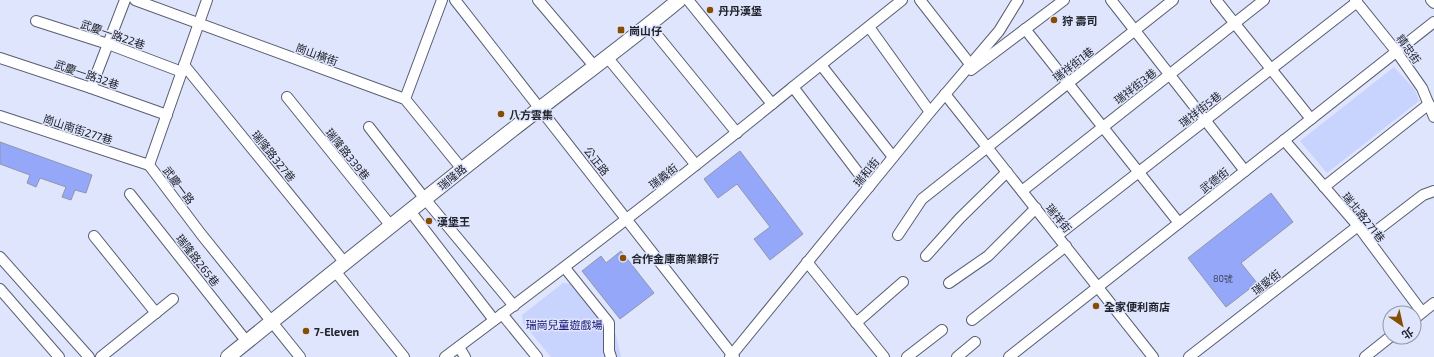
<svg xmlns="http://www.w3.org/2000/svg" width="1434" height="357" viewBox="0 0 1434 357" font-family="'Exo 2','Noto Sans TC',sans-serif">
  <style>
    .green { fill: #c9d4fe }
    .building { fill: #95a7f9; stroke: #9096ab }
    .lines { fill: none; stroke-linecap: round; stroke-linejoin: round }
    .street-casing { stroke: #595e72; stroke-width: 12 }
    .secondary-casing { stroke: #595e72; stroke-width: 16 }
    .street { stroke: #fff; stroke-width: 10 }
    .secondary { stroke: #fff; stroke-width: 14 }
    .poi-dot { fill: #874e03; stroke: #dfe5fc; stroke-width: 1.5 }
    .labels { text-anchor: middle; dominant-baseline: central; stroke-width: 3; stroke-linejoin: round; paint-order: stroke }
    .number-label { font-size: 9px; fill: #3e455f }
    .poi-label { font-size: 11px; font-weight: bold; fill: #21242c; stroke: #dfe5fc; text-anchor: start }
    .street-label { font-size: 11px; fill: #21242c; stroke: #dfe5fc }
    .park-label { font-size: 11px; fill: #1b1775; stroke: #dfe5fc }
  </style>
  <rect width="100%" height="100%" fill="#dfe5fc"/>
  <g class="green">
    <polygon points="1394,67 1415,90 1419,101 1327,173 1300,141"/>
    <polygon points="563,283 571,284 616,335 621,357 551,357 523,323 522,315"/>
  </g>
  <g class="building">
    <polygon points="0,142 92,175 86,193 75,190 71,200 62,197 66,187 40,178 36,187 27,183 30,175 0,164"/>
    <polygon points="740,151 803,234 770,260 754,239 770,227 737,184 718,198 704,179"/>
    <polygon points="1271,193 1293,222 1241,263 1257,283 1226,307 1188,258"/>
    <polygon points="621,251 654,293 620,319 582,271 601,256 606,263"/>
  </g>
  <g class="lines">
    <defs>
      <g id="street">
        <polyline points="135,0 405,99 462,169"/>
        <polyline points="207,0 149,165 201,234 300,357"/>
        <polyline points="455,0 734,357"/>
        <polyline points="538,0 595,67"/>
        <polyline points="688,0 772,104"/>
        <polyline points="920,0 970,64"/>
        <polyline points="1111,0 1245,171"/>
        <polyline points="1216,0 1311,119"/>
        <polyline points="1355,0 1396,51 1422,88 1434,117"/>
        <polyline points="1431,0 1434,3"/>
        <polyline points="36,21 108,44 182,72"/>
        <polyline points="648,24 737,133"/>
        <polyline points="869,27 930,112"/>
        <polyline points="1025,29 1179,223"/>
        <polyline points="607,57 696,165"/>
        <polyline points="0,58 91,88 167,115"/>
        <polyline points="184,65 345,263"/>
        <polyline points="821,65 893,157"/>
        <polyline points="971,70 1064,0"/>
        <polyline points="793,87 902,0"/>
        <polyline points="91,88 125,0"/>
        <polyline points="945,94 1153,357"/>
        <polyline points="287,97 391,226"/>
        <polyline points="405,99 442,0"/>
        <polyline points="0,116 149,165"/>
        <polyline points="369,127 425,199 514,306"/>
        <polyline points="1284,140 1358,226 1422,312"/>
        <polyline points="1324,187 1429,104"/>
        <polyline points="1022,191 1264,0"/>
        <polyline points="130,194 247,342"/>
        <polyline points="410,211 494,320"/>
        <polyline points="898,235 922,199 1173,0"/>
        <polyline points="1058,235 1357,2"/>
        <polyline points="94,236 156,313"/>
        <polyline points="1367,238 1423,195 1434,191"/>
        <polyline points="926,256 960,218 1007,172"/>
        <polyline points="0,257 89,357"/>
        <polyline points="807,262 884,357"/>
        <polyline points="565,268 609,323 609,351 611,357"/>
        <polyline points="335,271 404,357"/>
        <polyline points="949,283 988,256 1036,208"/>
        <polyline points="0,289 59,357"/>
        <polyline points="502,314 537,357"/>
        <polyline points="1414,319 1434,303"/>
        <polyline points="972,320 1066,246"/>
        <polyline points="856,323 903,282"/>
        <polyline points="459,347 465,357"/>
        <polyline points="101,357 173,299"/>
        <path d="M445 357C563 269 679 180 793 87L869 187"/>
        <polyline points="730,357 930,112 999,31 1018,0"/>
        <polyline points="907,357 942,330"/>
        <polyline points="957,357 975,342"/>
        <polyline points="1009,357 1434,22"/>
        <polyline points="1189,357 1358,226"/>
        <polyline points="1365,357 1390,337"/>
      </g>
      <path id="secondary" d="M228 357C322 281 416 205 512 130 567 87 625 45 679 0"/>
    </defs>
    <use href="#street" class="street-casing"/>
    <use href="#secondary" class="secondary-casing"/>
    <use href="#street" class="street"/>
    <use href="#secondary" class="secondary"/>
  </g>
  <g class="poi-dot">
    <circle cx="710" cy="10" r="4"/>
    <circle cx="1054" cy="20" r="4"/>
    <rect x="617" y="26" width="8" height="8" rx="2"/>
    <circle cx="501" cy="114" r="4"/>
    <circle cx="429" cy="221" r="4"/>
    <circle cx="623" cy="258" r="4"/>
    <circle cx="1096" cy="306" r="4"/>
    <circle cx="306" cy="331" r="4"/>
  </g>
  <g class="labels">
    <g class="number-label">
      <text x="1223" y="278">80號</text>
    </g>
    <g class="poi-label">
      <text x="718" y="10">丹丹漢堡</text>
      <text x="1062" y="20">狩 壽司</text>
      <text x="629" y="30">崗山仔</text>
      <text x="509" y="114">八方雲集</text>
      <text x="437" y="221">漢堡王</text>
      <text x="631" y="258">合作金庫商業銀行</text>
      <text x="1104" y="306">全家便利商店</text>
      <text x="314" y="331">7-Eleven</text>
    </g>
    <g class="street-label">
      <text transform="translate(113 34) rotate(19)">武慶一路22巷</text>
      <text transform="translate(1409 49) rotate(54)">精忠街</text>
      <text transform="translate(317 54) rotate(20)">崗山橫街</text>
      <text transform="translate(1073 64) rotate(-38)">瑞祥街1巷</text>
      <text transform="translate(87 74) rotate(19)">武慶一路32巷</text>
      <text transform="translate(1135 86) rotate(-38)">瑞祥街3巷</text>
      <text transform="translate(1200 109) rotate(-38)">瑞祥街5巷</text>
      <text transform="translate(78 129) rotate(18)">崗山南街277巷</text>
      <text transform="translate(348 154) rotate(51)">瑞隆路339巷</text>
      <text transform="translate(274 156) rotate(51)">瑞隆路327巷</text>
      <text transform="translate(597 161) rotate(52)">公正路</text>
      <text transform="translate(866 172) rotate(-51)">瑞和街</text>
      <text transform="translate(663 176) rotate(-38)">瑞義街</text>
      <text transform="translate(452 177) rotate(-39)">瑞隆路</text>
      <text transform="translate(1214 180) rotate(-38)">武德街</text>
      <text transform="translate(179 185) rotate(53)">武慶一路</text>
      <text transform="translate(1364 217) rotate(51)">瑞北路271巷</text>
      <text transform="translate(1059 218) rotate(51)">瑞祥街</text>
      <text transform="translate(198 260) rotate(52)">瑞隆路265巷</text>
      <text transform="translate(1266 282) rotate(-38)">瑞愛街</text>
    </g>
    <g class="park-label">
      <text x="564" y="324">瑞崗兒童遊戲場</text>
    </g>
  </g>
  <g transform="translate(1402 325) rotate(146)"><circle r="19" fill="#dfe5fc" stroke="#9398a9"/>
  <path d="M0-3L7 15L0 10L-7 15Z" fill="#874e03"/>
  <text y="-6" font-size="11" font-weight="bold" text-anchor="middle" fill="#21242c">北</text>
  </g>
</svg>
